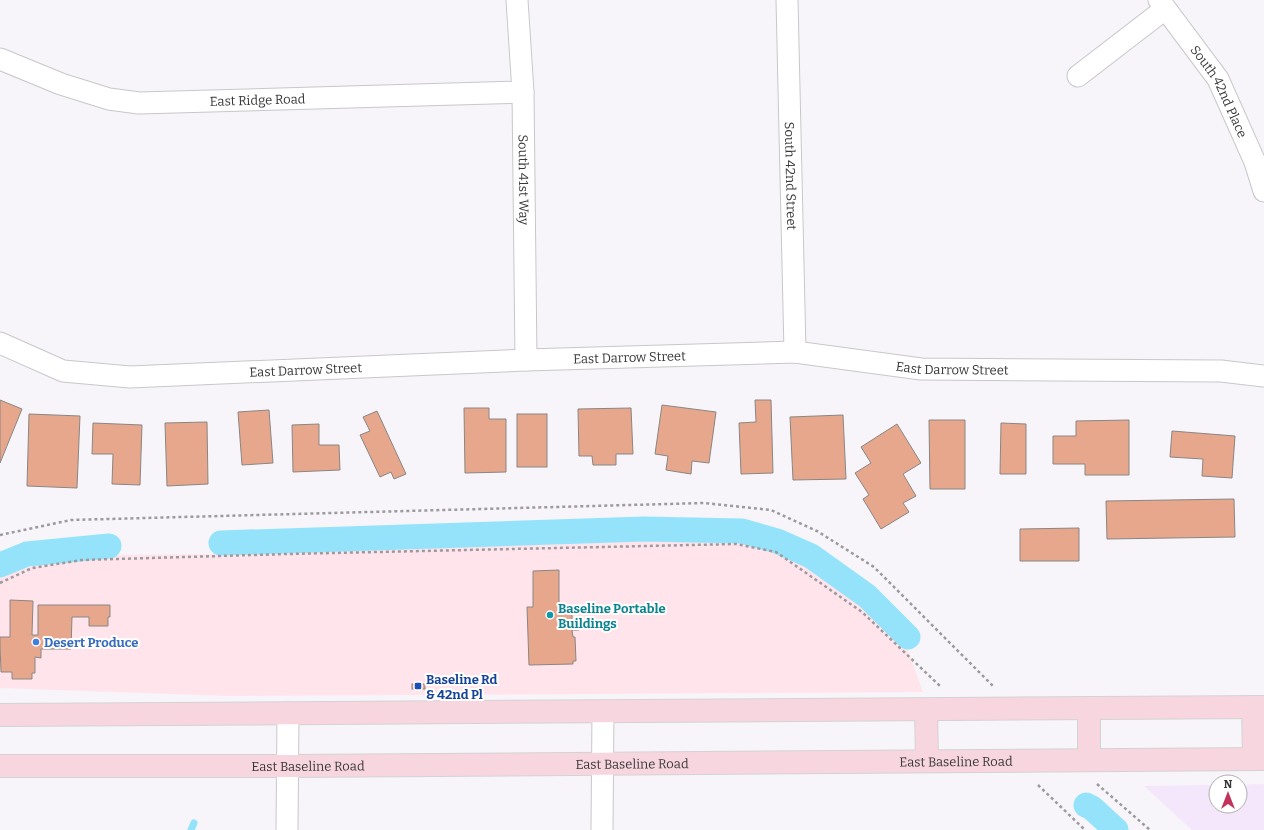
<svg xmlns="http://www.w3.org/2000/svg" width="1264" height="830" viewBox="0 0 1264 830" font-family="Bitter,serif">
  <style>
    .commercial { fill: #ffe4eb }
    .industrial { fill: #f4e7fb }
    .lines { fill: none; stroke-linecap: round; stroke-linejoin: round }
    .stream { stroke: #94e3fb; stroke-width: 7 }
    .canal { stroke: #94e3fb; stroke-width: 25 }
    .building { fill: #e6a78c; stroke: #898684 }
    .minor-casing { stroke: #c8c7ca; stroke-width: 23 }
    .primary-casing { stroke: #d3d3d3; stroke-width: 24 }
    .path { stroke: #9c9a9d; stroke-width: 2.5; stroke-dasharray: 3 3; stroke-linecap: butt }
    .minor { stroke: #fff; stroke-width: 21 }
    .primary { stroke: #f8d6df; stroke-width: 22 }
    .culture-dot { fill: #0f9aa8; stroke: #fff; stroke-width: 1.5 }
    .shop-dot { fill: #3f7fe0; stroke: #fff; stroke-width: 1.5 }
    .transit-dot { fill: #1a4fb4; stroke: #fff; stroke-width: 1.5 }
    .labels { text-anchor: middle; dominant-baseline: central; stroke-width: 4; stroke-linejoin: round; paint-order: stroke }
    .street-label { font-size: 13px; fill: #393839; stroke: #fff }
    .culture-label { font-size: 13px; font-weight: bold; fill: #0d838f; stroke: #fff; text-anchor: start }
    .shop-label { font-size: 13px; font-weight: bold; fill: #366cbe; stroke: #fff; text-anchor: start }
    .transit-label { font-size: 13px; font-weight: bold; fill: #164399; stroke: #fff; text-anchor: start }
  </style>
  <rect width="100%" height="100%" fill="#f7f5f9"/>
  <polygon class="commercial" points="718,539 751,540 780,551 825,575 903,637 923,692 229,696 0,688 0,577 19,570 49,561 100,555 237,554"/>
  <polygon class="industrial" points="1264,784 1264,830 1192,830 1144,786 1216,785 1216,806 1240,806 1240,785"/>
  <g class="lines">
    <polyline class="stream" points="191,830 194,823"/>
    <g class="canal">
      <polyline points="221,543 644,529 742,531 777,541 811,556 867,596 908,637"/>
      <polyline points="0,565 27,554 109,546"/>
      <polyline points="1086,805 1092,808 1116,830"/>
    </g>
  </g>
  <g class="building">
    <polygon points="0,400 22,409 0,463"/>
    <polygon points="755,400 771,400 773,473 741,474 739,423 756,422"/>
    <polygon points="662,405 716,412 709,463 692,461 691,474 666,470 668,456 655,454"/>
    <polygon points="464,408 489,408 489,419 506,419 506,472 465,473"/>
    <polygon points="631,408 633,454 616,454 616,465 593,465 592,456 579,456 578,409"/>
    <polygon points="269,410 273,463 242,465 238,412"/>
    <polygon points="377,411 406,474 394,479 391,472 380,477 360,435 370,431 363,417"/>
    <polygon points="29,414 80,416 77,488 27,486"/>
    <rect x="517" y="414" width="30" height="53"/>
    <polygon points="843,415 846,479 793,480 790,417"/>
    <polygon points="929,420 965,420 965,489 930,489"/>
    <polygon points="1129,420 1129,475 1085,475 1085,464 1053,464 1053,436 1076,436 1076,421"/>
    <polygon points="207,422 208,484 167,486 165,423"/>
    <polygon points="93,423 142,425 140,485 112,484 113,454 92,454"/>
    <polygon points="1001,423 1026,424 1026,474 1000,474"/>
    <polygon points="319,424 319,445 339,445 340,470 293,472 292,425"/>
    <polygon points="897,424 921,463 903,474 916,496 903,503 909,512 881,529 863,499 869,495 855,473 871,463 861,447"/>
    <polygon points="1172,431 1235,436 1232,478 1202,476 1203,459 1170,457"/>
    <polygon points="1234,499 1235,537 1107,539 1106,501"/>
    <polygon points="1079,528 1079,561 1020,561 1020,529"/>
    <polygon points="559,570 559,611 572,611 572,620 579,620 579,630 572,630 573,637 575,637 576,661 573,661 573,664 529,665 527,607 533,607 533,571"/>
    <polygon points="10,600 33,601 32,635 38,635 38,605 110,605 110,617 108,617 108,626 89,626 89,617 72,617 71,649 41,649 41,658 35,657 35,673 32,673 32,679 12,679 12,672 1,672 0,646 0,637 10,637"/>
    <rect x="412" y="684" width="13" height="5"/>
  </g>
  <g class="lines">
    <defs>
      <g id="minor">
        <path id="s1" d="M517 0 523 92 526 360"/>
        <path id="s2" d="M787 0 795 352"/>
        <path id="s3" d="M1159 0 1218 79 1255 162 1264 191"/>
        <path id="s4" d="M0 59 61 84 109 99 139 103 523 92"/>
        <polyline points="1078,76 1165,9"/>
        <path id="s5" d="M0 343 63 371 130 377 526 360 795 352 921 369 1221 371 1264 376"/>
        <polyline points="287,830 288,713"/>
        <polyline points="602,830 603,711"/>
      </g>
      <g id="primary">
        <polyline points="1253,707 1254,759"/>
        <polyline points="1089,708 1089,760"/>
        <polyline points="926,710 927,761"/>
        <polyline points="0,715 1264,707"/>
        <path id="s6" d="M0 766H288L1264 759"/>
      </g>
    </defs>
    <use href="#minor" class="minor-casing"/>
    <use href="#primary" class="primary-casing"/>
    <g class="path">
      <polyline points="0,535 71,520 704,503 771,510 817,531 874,567 993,686"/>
      <polyline points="0,583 32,568 82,560 288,554 736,544 776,552 862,612 940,686"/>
      <polyline points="1097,784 1150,830"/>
      <polyline points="1038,785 1085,830"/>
    </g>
    <use href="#minor" class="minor"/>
    <use href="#primary" class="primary"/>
  </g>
  <circle class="culture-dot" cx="550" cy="615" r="4"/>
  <circle class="shop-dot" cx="36" cy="642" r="4"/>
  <rect class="transit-dot" x="414" y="682" width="8" height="8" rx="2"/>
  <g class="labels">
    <g class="street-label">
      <text stroke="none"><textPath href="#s3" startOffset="110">South 42nd Place</textPath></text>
      <text stroke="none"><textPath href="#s4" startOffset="265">East Ridge Road</textPath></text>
      <text stroke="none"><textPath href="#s2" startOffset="176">South 42nd Street</textPath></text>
      <text stroke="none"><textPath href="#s1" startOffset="180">South 41st Way</textPath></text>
      <text stroke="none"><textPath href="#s5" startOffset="636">East Darrow Street</textPath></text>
      <text stroke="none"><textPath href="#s5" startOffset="960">East Darrow Street</textPath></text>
      <text stroke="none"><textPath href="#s5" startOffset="312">East Darrow Street</textPath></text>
      <text stroke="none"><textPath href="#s6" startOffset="956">East Baseline Road</textPath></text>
      <text stroke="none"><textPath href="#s6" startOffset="632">East Baseline Road</textPath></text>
      <text stroke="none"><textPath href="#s6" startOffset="308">East Baseline Road</textPath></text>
    </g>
    <g class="culture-label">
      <text x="558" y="608">Baseline Portable<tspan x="558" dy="15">Buildings</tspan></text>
    </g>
    <g class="shop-label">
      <text x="44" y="642">Desert Produce</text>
    </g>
    <g class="transit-label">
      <text x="426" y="679">Baseline Rd<tspan x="426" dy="15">&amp; 42nd Pl</tspan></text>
    </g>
  </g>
  <g transform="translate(1228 794)"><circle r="19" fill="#ffffff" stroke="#b0afb0"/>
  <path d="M0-3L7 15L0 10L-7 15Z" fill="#c2335b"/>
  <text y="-6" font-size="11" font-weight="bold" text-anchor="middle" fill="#393839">N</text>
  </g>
</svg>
